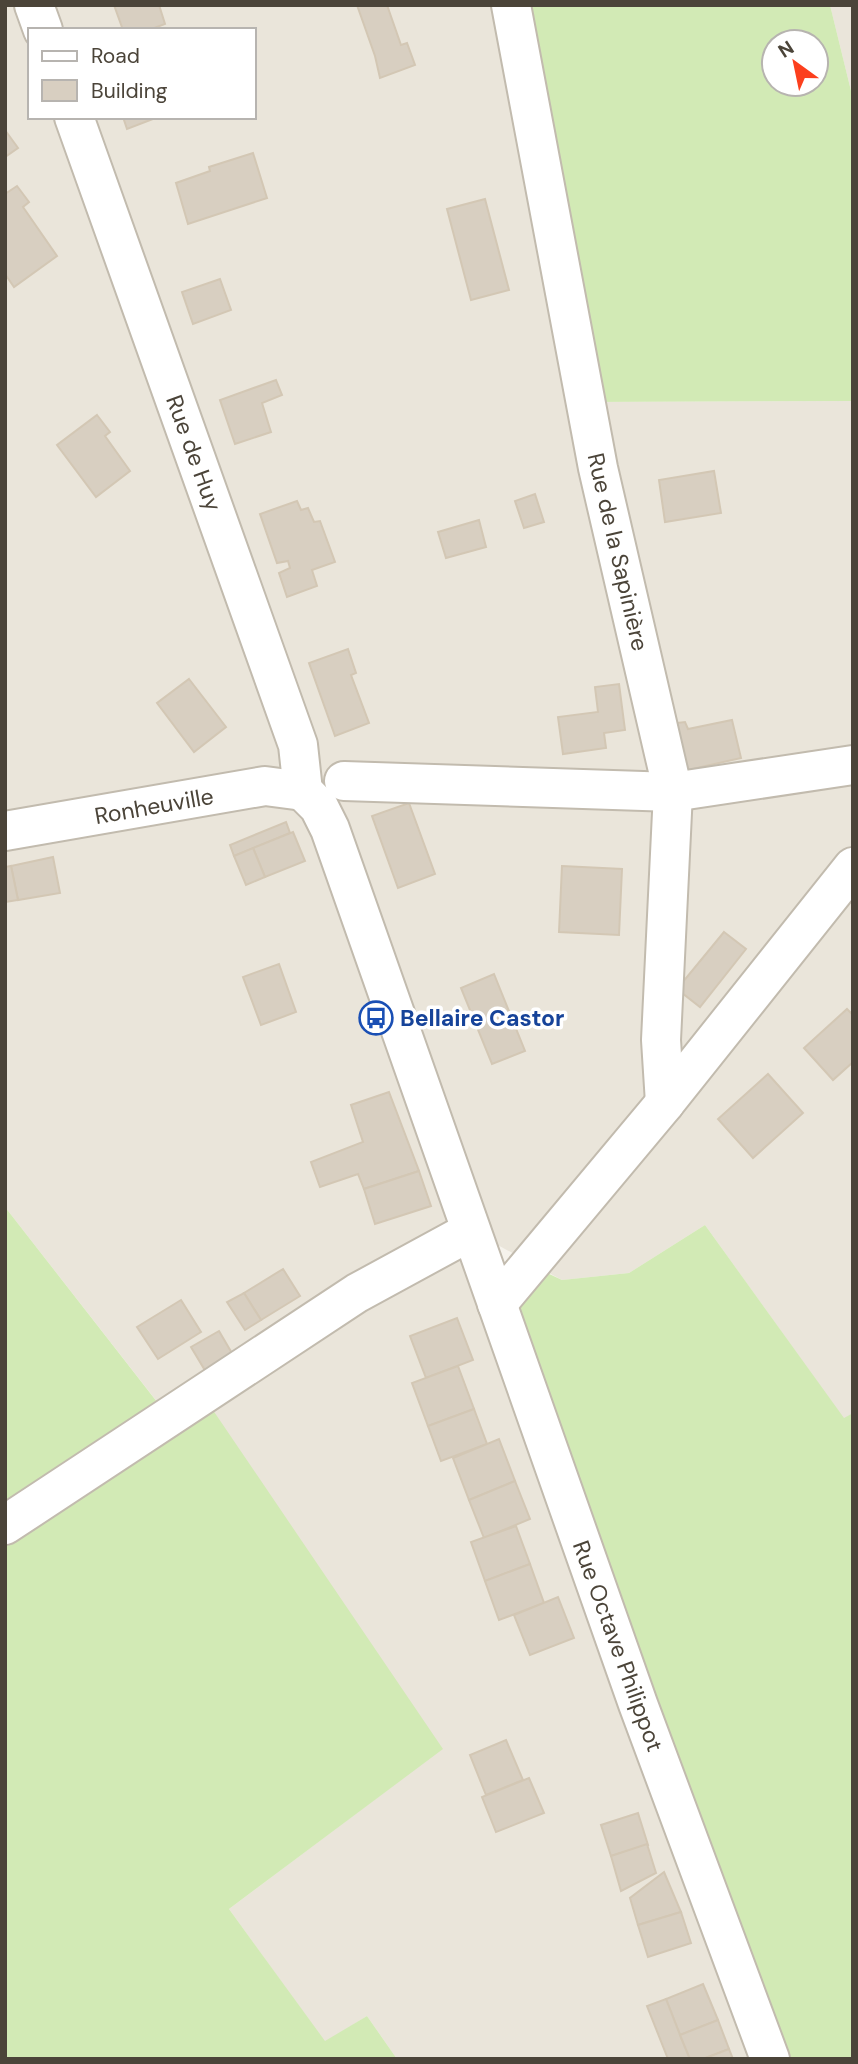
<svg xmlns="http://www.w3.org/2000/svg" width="858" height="2064" viewBox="0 0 858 2064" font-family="'DM Sans',sans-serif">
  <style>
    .residential { fill: #eae5da; fill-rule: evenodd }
    .grass { fill: #d2eab5; fill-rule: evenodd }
    .building { fill: #d8cfc1; stroke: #d3c7b4; stroke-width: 2 }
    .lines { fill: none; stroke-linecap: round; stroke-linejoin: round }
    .minor-casing { stroke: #c2bbae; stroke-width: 42 }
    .minor { stroke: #fff; stroke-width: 38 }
    .labels { text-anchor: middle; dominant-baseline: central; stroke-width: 7; stroke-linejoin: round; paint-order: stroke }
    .street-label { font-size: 23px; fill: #4b4439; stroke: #fff }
    .transit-label { font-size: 23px; font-weight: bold; fill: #164399; stroke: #fff; text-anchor: start }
  </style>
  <rect width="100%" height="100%" fill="#f6f3ec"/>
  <g class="residential">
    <path d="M5 5H511L586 402 853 401V1413L844 1419 705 1225 629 1273 562 1280 472 1231 770 2059H397L367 2016 325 2042 229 1909 442 1749 169 1417 5 1207ZM30 30H254V117H30Z"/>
    <polygon points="830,5 853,5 853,99"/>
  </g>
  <g class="grass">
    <path d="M511 5H830L853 99V401L586 402ZM774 42H816V84H774Z"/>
    <polygon points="5,1207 168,1416 202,1394 443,1749 229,1909 325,2041 367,2016 397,2059 5,2059"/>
    <polygon points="705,1225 844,1418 853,1413 853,2059 770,2059 497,1304 530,1265 562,1280 629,1273"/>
  </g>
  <g class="building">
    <polygon points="114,5 159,5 165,24 149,30 123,30"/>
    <polygon points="357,5 387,5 401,45 407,43 415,65 380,78 375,56"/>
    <polygon points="123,117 158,117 127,129"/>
    <polygon points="5,130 18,148 5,157"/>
    <polygon points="253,153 267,198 188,224 176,183 210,171 209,167"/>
    <polygon points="17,186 29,202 23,207 57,256 14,287 5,274 5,194"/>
    <polygon points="485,199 509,290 471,300 447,209"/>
    <polygon points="220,279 231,310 193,324 182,292"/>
    <polygon points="276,380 282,395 262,403 271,432 235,444 220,400"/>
    <polygon points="97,415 110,432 105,436 130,471 96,497 57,445"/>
    <polygon points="714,471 721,513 665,522 659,480"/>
    <polygon points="535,494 544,522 524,528 515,501"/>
    <polygon points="297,501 301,510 308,508 314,522 320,521 335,562 312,570 317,586 287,597 279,573 290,568 288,561 277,563 260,514"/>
    <polygon points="479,520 486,547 446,558 438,532"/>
    <polygon points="348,649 356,673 351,675 369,723 335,736 309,663"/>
    <polygon points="189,679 226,727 194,752 157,703"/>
    <polygon points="619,684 625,730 604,733 606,748 563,754 558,717 598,712 595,687"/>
    <polygon points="732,720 741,758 688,770 676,723 685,722 688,729"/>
    <polygon points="409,803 435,874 398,888 372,816"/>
    <polygon points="286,822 290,833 234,856 230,845"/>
    <polygon points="293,832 305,861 265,877 253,848"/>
    <polygon points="253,848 265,877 246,885 234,856"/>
    <polygon points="53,857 60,893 18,900 11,866"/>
    <polygon points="11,866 18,900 5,902 5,867"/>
    <polygon points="562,866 622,869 619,935 559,932"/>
    <polygon points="724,932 746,949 700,1007 677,989"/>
    <polygon points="279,964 296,1012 261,1025 243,977"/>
    <polygon points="494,974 525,1051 492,1064 461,988"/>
    <polygon points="847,1009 853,1015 853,1062 833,1080 804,1048"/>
    <polygon points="768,1074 803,1113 753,1158 718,1119"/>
    <polygon points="389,1092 419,1171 364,1189 358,1174 320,1187 311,1162 363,1142 351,1105"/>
    <polygon points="419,1171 431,1206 375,1224 364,1189"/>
    <polygon points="283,1269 300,1296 261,1320 244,1293"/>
    <polygon points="244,1293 261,1320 245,1330 227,1302"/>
    <polygon points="181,1300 201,1332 158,1359 137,1327"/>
    <polygon points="457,1318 473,1360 426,1378 410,1336"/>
    <polygon points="219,1331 233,1355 206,1372 191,1347"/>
    <polygon points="458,1366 474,1409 428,1426 412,1383"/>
    <polygon points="474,1409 487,1444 441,1461 428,1426"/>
    <polygon points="499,1439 515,1481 469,1500 453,1458"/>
    <polygon points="515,1481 530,1519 484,1538 469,1500"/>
    <polygon points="516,1526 530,1564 485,1581 471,1542"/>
    <polygon points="530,1564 544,1603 499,1620 485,1581"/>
    <polygon points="558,1597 574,1638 530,1655 514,1615"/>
    <polygon points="506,1740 523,1780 486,1795 470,1755"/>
    <polygon points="529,1778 544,1813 496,1832 482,1797"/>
    <polygon points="638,1813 648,1845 611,1856 601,1825"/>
    <polygon points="647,1844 656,1873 621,1891 611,1856"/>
    <polygon points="664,1872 681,1912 638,1925 630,1898"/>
    <polygon points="681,1912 691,1943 648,1957 638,1925"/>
    <polygon points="703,1984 718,2020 680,2035 666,1999"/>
    <polygon points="666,1999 680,2035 690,2059 668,2059 647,2006"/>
    <polygon points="718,2020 729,2049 703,2059 690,2059 680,2035"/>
    <polygon points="729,2049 733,2059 703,2059"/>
  </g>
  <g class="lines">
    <defs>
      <g id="minor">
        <polyline points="34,5 43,30"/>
        <polyline points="511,5 598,468 673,792 661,1040 665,1103"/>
        <polyline points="74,117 298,745 303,791"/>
        <polyline points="344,781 673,792 853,765"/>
        <polyline points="303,791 319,807 330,829 638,1704 770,2059"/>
        <polyline points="5,831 265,786 303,791"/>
        <polyline points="497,1304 665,1103 853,867"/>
        <polyline points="5,1525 357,1293 471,1231"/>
      </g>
    </defs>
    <use href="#minor" class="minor-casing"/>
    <use href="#minor" class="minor"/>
  </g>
  <defs>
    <symbol id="bus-ring" viewBox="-11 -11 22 22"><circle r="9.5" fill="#fff" stroke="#1a4fb4" stroke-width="1.5"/><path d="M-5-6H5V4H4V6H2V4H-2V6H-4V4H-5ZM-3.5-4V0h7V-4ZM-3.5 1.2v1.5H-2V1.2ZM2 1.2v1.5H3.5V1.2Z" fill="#1a4fb4"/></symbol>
  </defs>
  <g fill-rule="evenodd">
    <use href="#bus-ring" x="357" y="999" width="38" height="38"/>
  </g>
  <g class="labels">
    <g class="street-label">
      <text transform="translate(194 453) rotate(70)">Rue de Huy</text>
      <text transform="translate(618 552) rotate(77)">Rue de la Sapinière</text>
      <text transform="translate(154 806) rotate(-10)">Ronheuville</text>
      <text transform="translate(618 1646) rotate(70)">Rue Octave Philippot</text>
    </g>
    <g class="transit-label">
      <text x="400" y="1018">Bellaire Castor</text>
    </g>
  </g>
  <rect width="858" height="2064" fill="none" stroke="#4b4439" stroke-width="14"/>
  <rect x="28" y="28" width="228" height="91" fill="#ffffff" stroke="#b7b4b0" stroke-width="2"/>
  <rect x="42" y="51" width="35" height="10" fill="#ffffff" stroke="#b7b4b0" stroke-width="2"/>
  <text x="91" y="63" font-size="21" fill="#4b4439">Road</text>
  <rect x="42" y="80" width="35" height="21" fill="#d8cfc1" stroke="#b7b4b0" stroke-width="2"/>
  <text x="91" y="98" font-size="21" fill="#4b4439">Building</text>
  <g transform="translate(795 63) rotate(327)"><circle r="33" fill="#ffffff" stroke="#b7b4b0" stroke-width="2"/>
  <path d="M0-5L12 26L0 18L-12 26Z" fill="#fc3f1d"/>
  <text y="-10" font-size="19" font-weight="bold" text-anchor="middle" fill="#4b4439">N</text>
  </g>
</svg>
